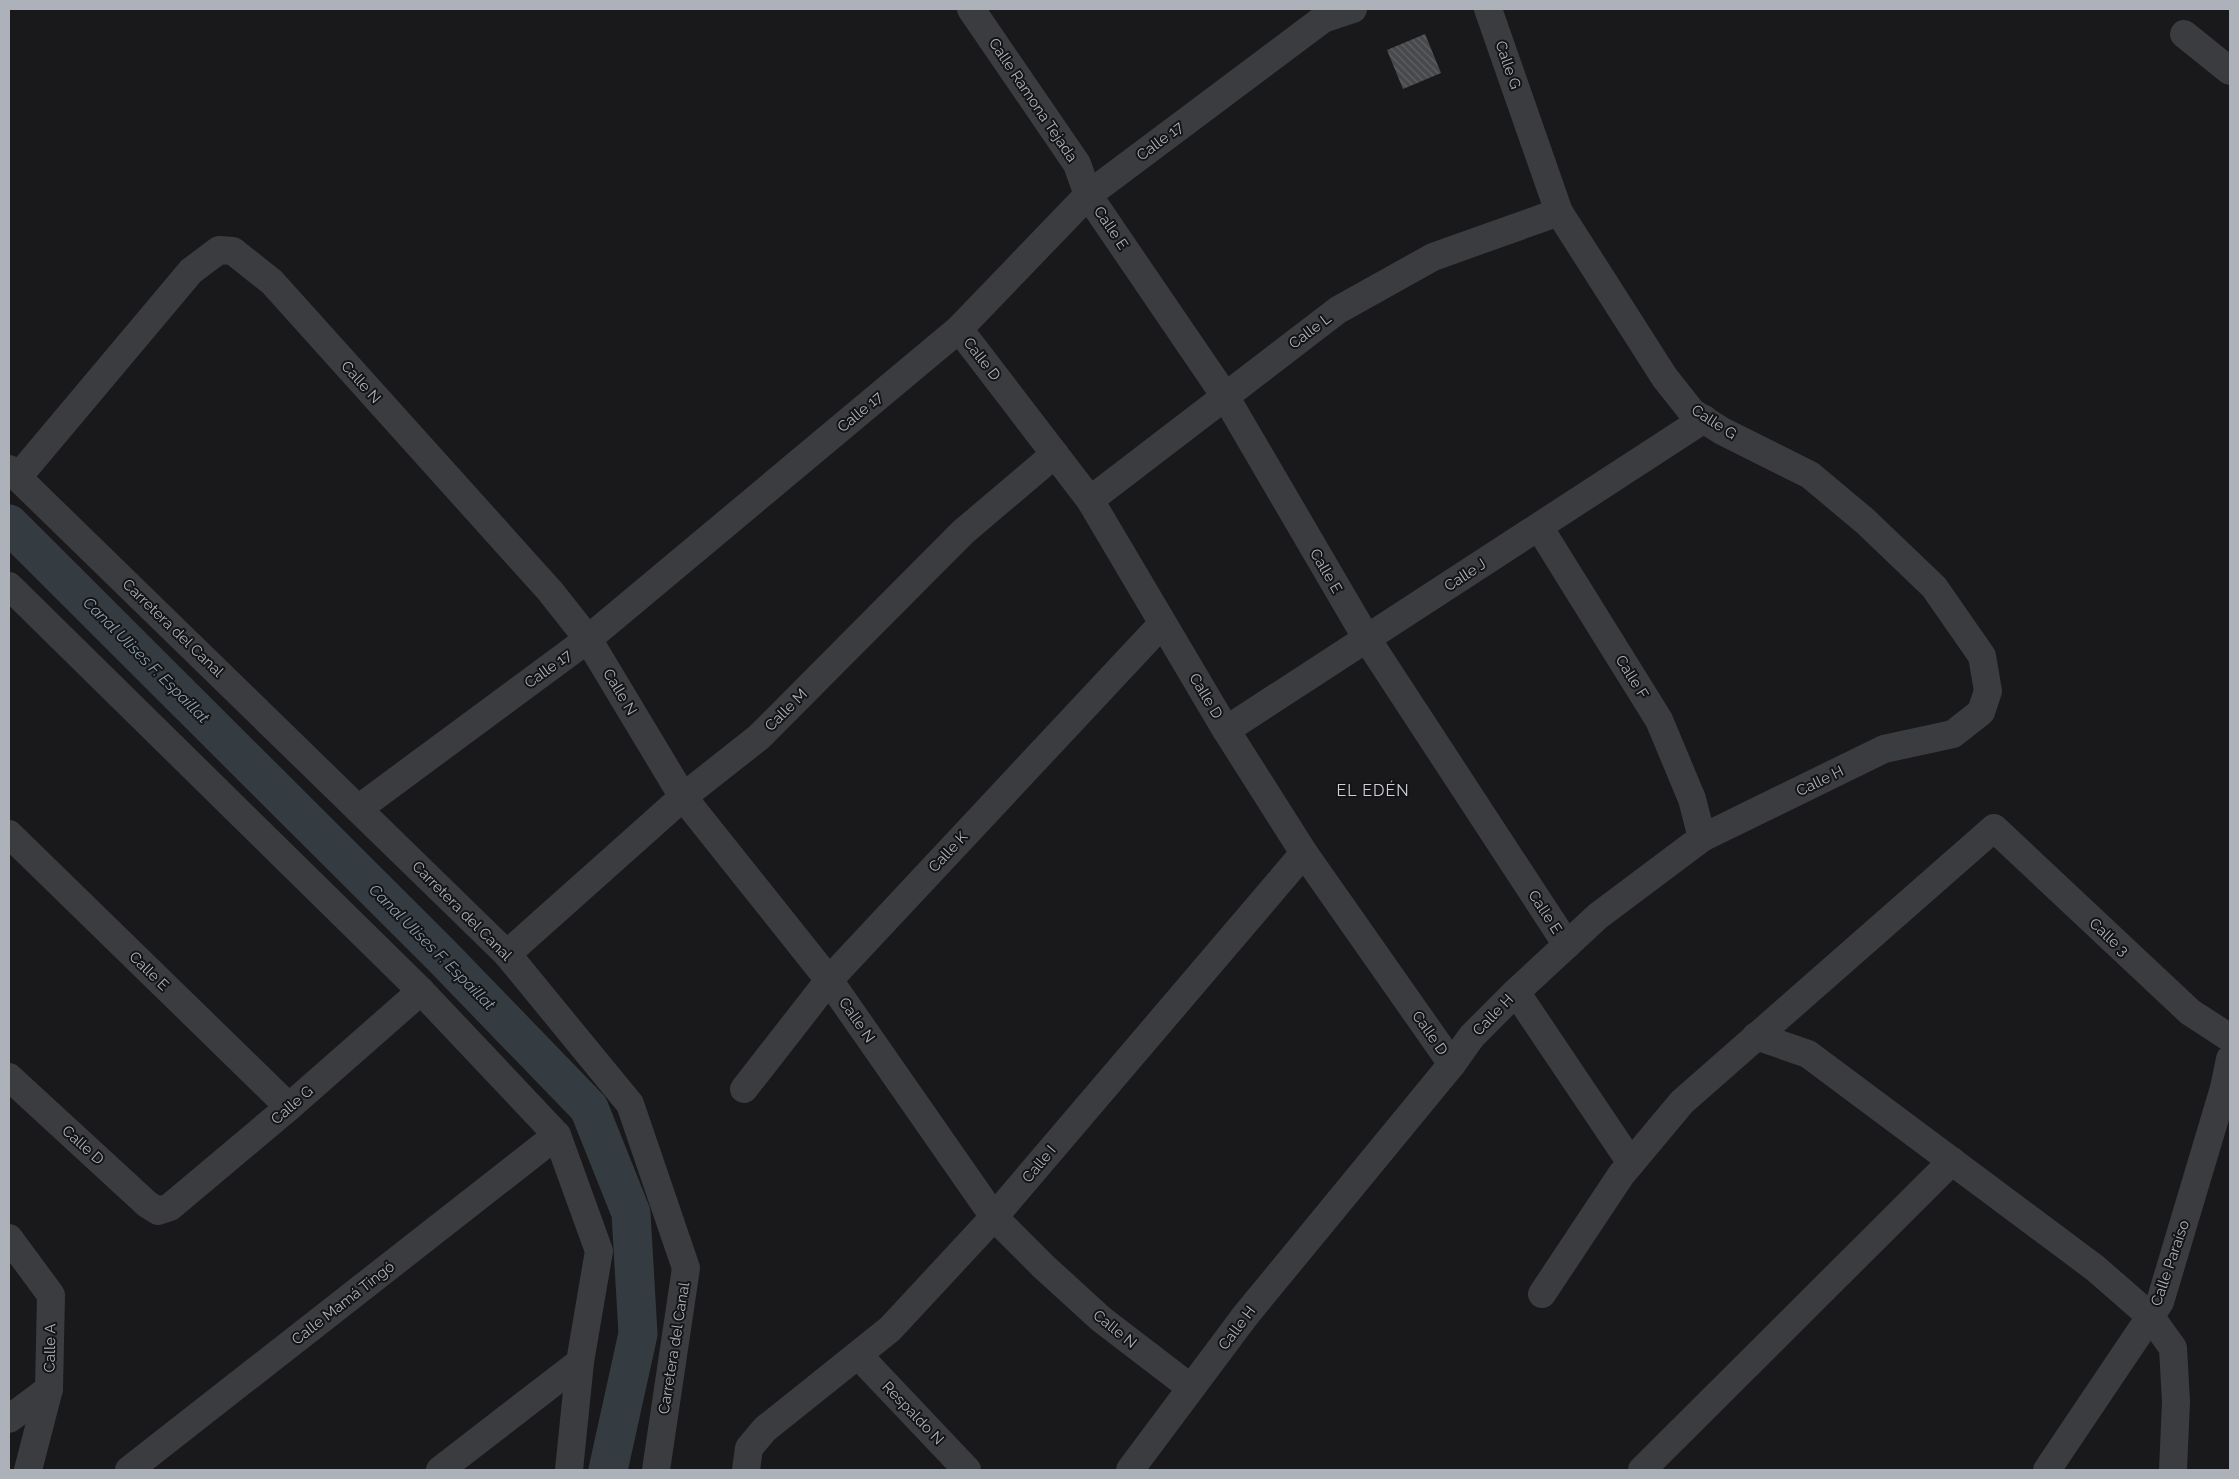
<svg xmlns="http://www.w3.org/2000/svg" width="2239" height="1479" viewBox="0 0 2239 1479" font-family="Raleway,sans-serif">
  <style>
    .lines { fill: none; stroke-linecap: round; stroke-linejoin: round }
    .canal { stroke: #343c42; stroke-width: 39 }
    .building { fill: url(#building-back-hatch) }
    .minor { stroke: #3a3c3f; stroke-width: 28 }
    .labels { text-anchor: middle; dominant-baseline: central; stroke-width: 4; stroke-linejoin: round; paint-order: stroke }
    .street-label { font-size: 15px; fill: #adb1b9; stroke: #141416 }
    .water-label { font-size: 16px; font-style: italic; fill: #899faf; stroke: #141416 }
    .neighbourhood-label { font-size: 16px; letter-spacing: 1px; fill: #cdd0d5; stroke: #141416 }
  </style>
  <defs>
    <pattern id="building-back-hatch" width="6" height="6" patternUnits="userSpaceOnUse" patternTransform="scale(1.25)"><rect width="6" height="6" fill="#48494d"/><path d="M-1 5l2 2M0 0l6 6M5-1l2 2" fill="none" stroke="#606165"/></pattern>
  </defs>
  <rect width="100%" height="100%" fill="#19191b"/>
  <g class="lines">
    <polyline class="canal" points="9,524 441,955 589,1108 631,1213 638,1334 608,1470"/>
  </g>
  <polygon class="building" points="1425,34 1441,73 1403,89 1387,50"/>
  <g class="lines">
    <g class="minor">
      <polyline points="971,9 1077,164 1088,195 1225,396 1367,639 1567,945"/>
      <polyline points="2184,34 2230,71"/>
      <polyline points="959,329 1090,500 1226,730 1304,853 1452,1064"/>
      <polyline points="9,469 507,954 630,1104 686,1268 656,1470"/>
      <polyline points="18,477 191,271 219,250 233,251 272,282 550,591 588,639 683,797 829,980 994,1217 1044,1267 1101,1319 1191,1388"/>
      <polyline points="1090,500 1338,310 1433,257 1559,212"/>
      <polyline points="1539,527 1659,720 1692,799 1702,838"/>
      <polyline points="9,586 421,991 557,1135 599,1251 580,1362 569,1470"/>
      <polyline points="1226,730 1704,419"/>
      <polyline points="358,809 588,639 959,329 1088,195 1323,19 1353,9"/>
      <polyline points="9,834 289,1107"/>
      <polyline points="507,954 683,797 759,737 963,532 1055,454"/>
      <polyline points="1516,992 1631,1163"/>
      <polyline points="1756,1036 1808,1054 2095,1268 2150,1316 2173,1348 2176,1402 2173,1470"/>
      <polyline points="9,1077 147,1204 158,1211 170,1207 289,1107 421,991"/>
      <polyline points="744,1089 829,980 1162,624"/>
      <polyline points="9,1238 51,1295 49,1389 28,1470"/>
      <polyline points="1542,1294 1621,1175 1682,1102 1994,828 2190,1012 2230,1038"/>
      <polyline points="859,1356 967,1470"/>
      <polyline points="9,1419 49,1389"/>
      <polyline points="129,1470 557,1135"/>
      <polyline points="440,1470 580,1362"/>
      <polyline points="746,1470 749,1448 765,1429 890,1329 994,1217 1304,853"/>
      <polyline points="1130,1470 1245,1316 1452,1064 1472,1036 1516,992 1598,916 1702,838 1884,749 1953,734 1981,712 1988,691 1982,656 1934,587 1865,521 1810,475 1722,431 1692,412 1665,378 1559,212 1488,9"/>
      <polyline points="1642,1470 1952,1161"/>
      <polyline points="2047,1470 2160,1302 2224,1088 2230,1059"/>
    </g>
  </g>
  <g class="labels">
    <g class="street-label">
      <text transform="translate(1508 65) rotate(71)">Calle G</text>
      <text transform="translate(1033 100) rotate(56)">Calle Ramona Tejada</text>
      <text transform="translate(1160 141) rotate(-37)">Calle 17</text>
      <text transform="translate(1111 228) rotate(56)">Calle E</text>
      <text transform="translate(1310 331) rotate(-37)">Calle L</text>
      <text transform="translate(982 359) rotate(52)">Calle D</text>
      <text transform="translate(361 382) rotate(48)">Calle N</text>
      <text transform="translate(860 412) rotate(-40)">Calle 17</text>
      <text transform="translate(1714 422) rotate(33)">Calle G</text>
      <text transform="translate(1326 571) rotate(60)">Calle E</text>
      <text transform="translate(1465 575) rotate(-33)">Calle J</text>
      <text transform="translate(173 628) rotate(44)">Carretera del Canal</text>
      <text transform="translate(548 669) rotate(-36)">Calle 17</text>
      <text transform="translate(1632 677) rotate(58)">Calle F</text>
      <text transform="translate(620 692) rotate(59)">Calle N</text>
      <text transform="translate(1206 696) rotate(59)">Calle D</text>
      <text transform="translate(786 710) rotate(-45)">Calle M</text>
      <text transform="translate(1820 781) rotate(-26)">Calle H</text>
      <text transform="translate(948 852) rotate(-47)">Calle K</text>
      <text transform="translate(462 911) rotate(45)">Carretera del Canal</text>
      <text transform="translate(1545 912) rotate(57)">Calle E</text>
      <text transform="translate(2109 937) rotate(43)">Calle 3</text>
      <text transform="translate(149 971) rotate(44)">Calle E</text>
      <text transform="translate(1493 1015) rotate(-46)">Calle H</text>
      <text transform="translate(857 1020) rotate(55)">Calle N</text>
      <text transform="translate(1430 1033) rotate(55)">Calle D</text>
      <text transform="translate(292 1105) rotate(-41)">Calle G</text>
      <text transform="translate(83 1145) rotate(42)">Calle D</text>
      <text transform="translate(1039 1164) rotate(-50)">Calle I</text>
      <text transform="translate(2170 1263) rotate(-71)">Calle Paraíso</text>
      <text transform="translate(343 1303) rotate(-38)">Calle Mamá Tingó</text>
      <text transform="translate(1237 1328) rotate(-53)">Calle H</text>
      <text transform="translate(1115 1329) rotate(39)">Calle N</text>
      <text transform="translate(50 1348) rotate(-89)">Calle A</text>
      <text transform="translate(674 1348) rotate(-81)">Carretera del Canal</text>
      <text transform="translate(913 1413) rotate(46)">Respaldo N</text>
    </g>
    <g class="water-label">
      <text transform="translate(146 660) rotate(45)">Canal Ulises F. Espaillat</text>
      <text transform="translate(432 947) rotate(45)">Canal Ulises F. Espaillat</text>
    </g>
    <g class="neighbourhood-label">
      <text x="1373" y="790">EL EDÉN</text>
    </g>
  </g>
  <rect width="2239" height="1479" fill="none" stroke="#adb1b9" stroke-width="20"/>
</svg>
